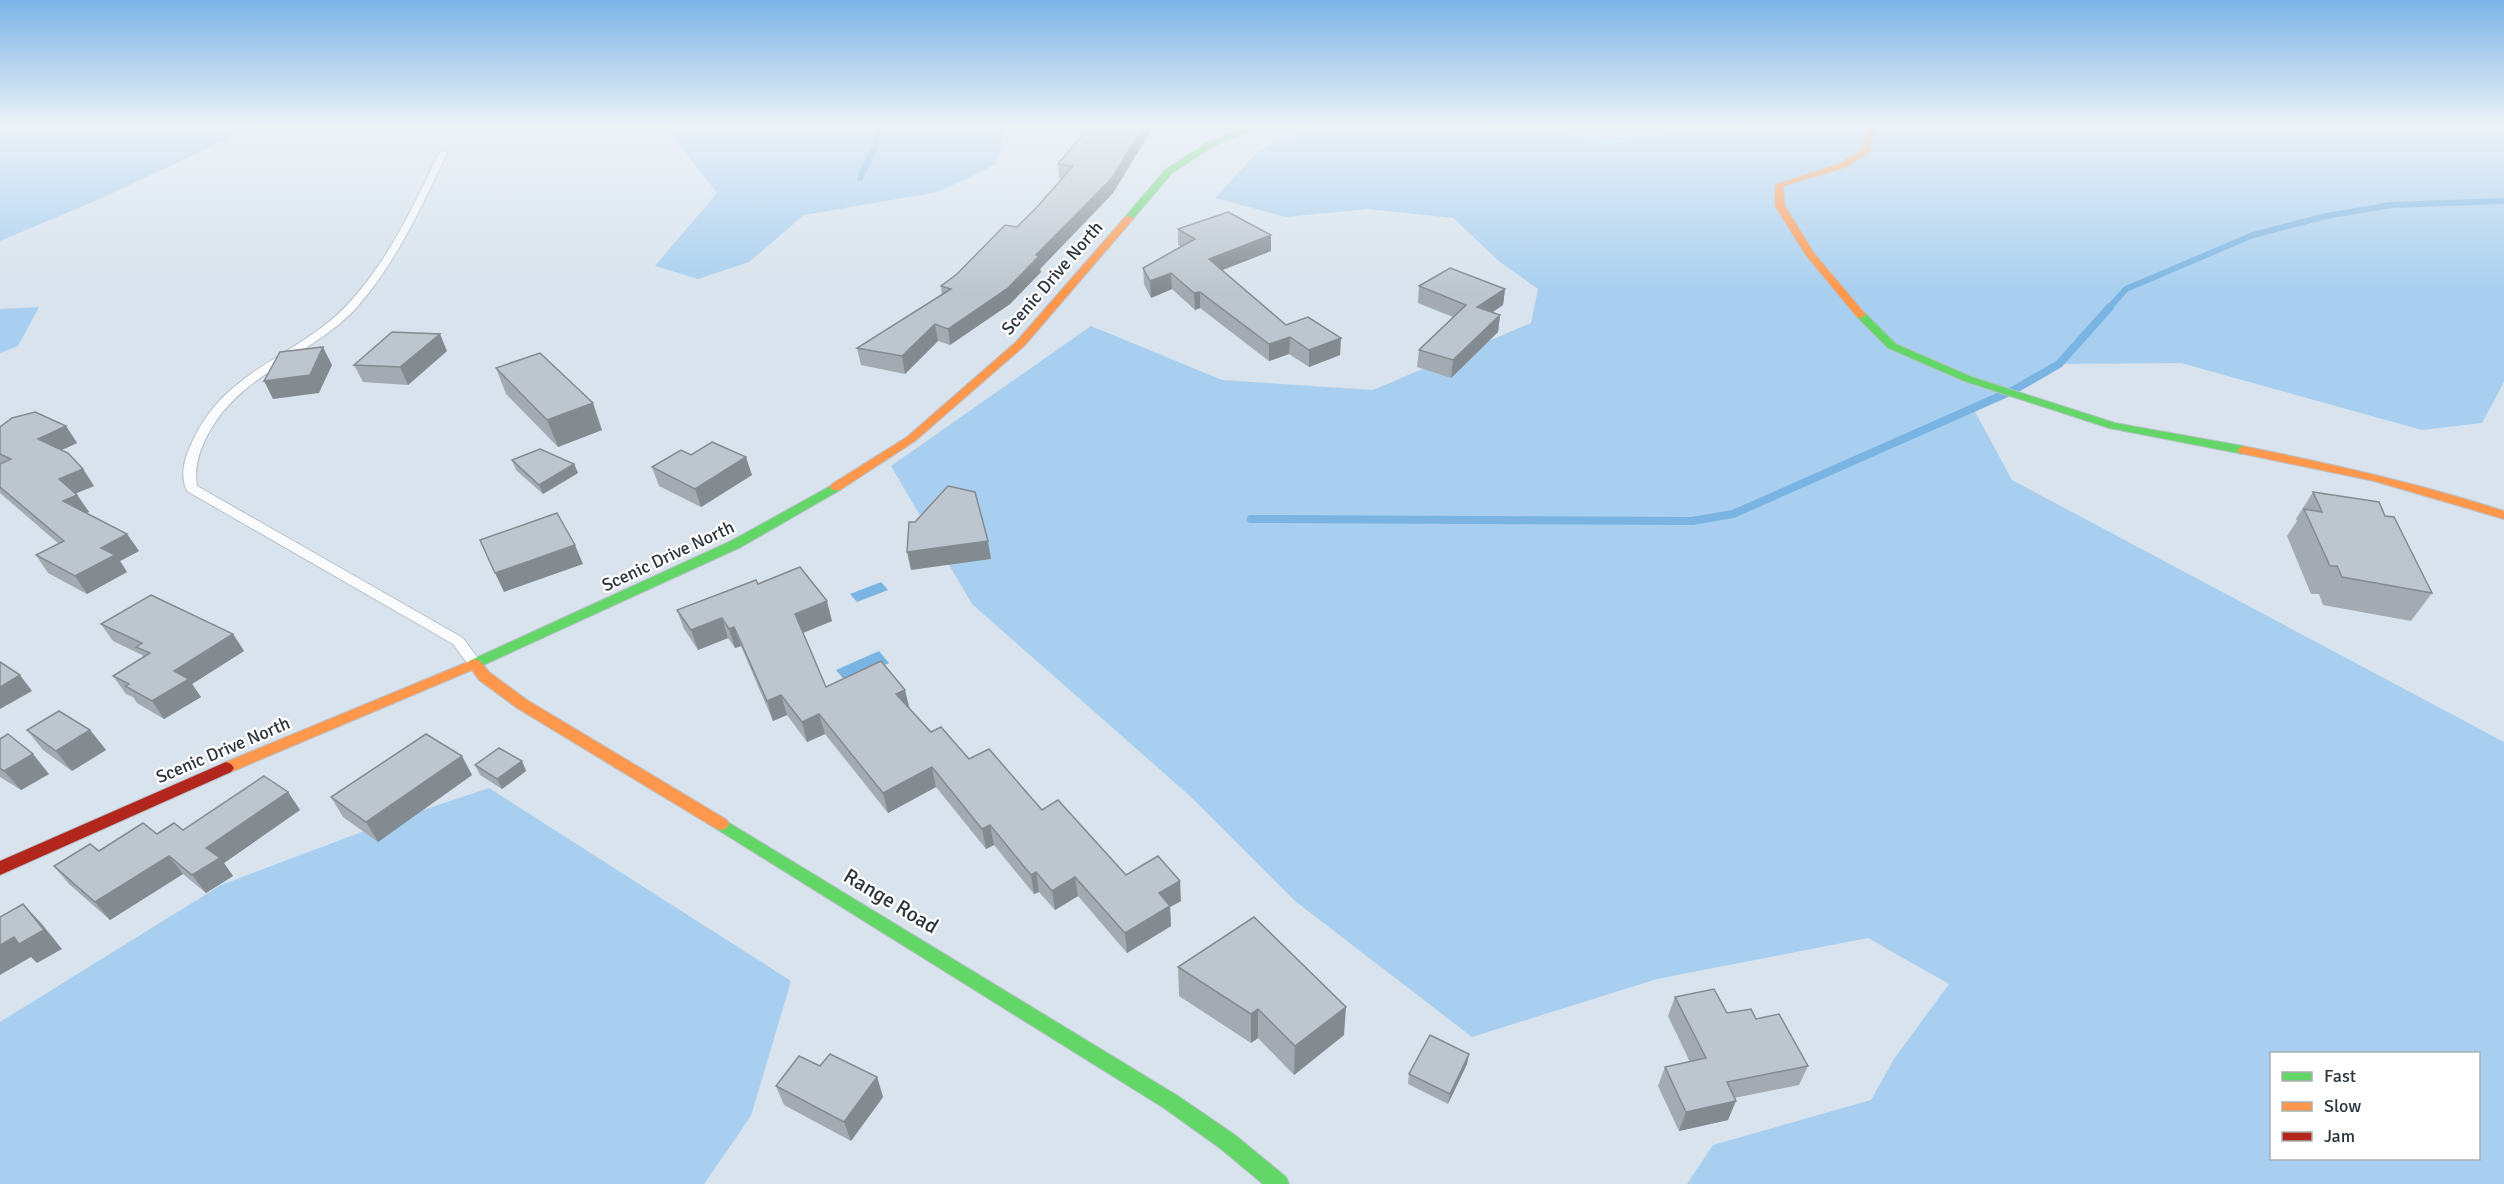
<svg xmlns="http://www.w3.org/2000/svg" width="2504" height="1184" viewBox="0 0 2504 1184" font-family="Signika,sans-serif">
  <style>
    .green { fill: #a8cfef; fill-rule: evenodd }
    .water { fill: #7ab4e2 }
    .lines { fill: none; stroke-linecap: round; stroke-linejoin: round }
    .stream-far1 { stroke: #7ab4e2; stroke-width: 6 }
    .stream { stroke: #7ab4e2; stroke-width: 8 }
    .lane-casing { stroke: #b8c0c8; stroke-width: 2 }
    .fast-casing { stroke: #b8c0c8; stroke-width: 2 }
    .slow-casing { stroke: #b8c0c8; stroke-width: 2 }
    .jam-casing { stroke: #b8c0c8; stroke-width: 2 }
    .lane { fill: #f9fbfc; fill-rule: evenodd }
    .fast { fill: #63d668; fill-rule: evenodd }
    .slow { fill: #ff974d; fill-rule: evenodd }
    .jam { fill: #b3261e; fill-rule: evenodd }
    .wall { fill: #a3aab1 }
    .shaded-wall { fill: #848b90 }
    .building { fill: #bdc6ce; stroke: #848b90; stroke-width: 1.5 }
    .labels { text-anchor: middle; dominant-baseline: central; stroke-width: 4.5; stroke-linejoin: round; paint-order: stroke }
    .street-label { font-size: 18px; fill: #2d353c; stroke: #fff }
    .near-street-label { font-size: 21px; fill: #2d353c; stroke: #fff }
  </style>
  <rect width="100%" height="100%" fill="#d8e3ed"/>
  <g class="green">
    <polygon points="0,127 252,127 102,198 0,241"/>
    <polygon points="669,127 1007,127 995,165 938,192 804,215 749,262 698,279 655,266 717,193 670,133"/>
    <path d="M1315 127H1482L1603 138 1739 131 1744 127H2504V382L2482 423 2422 430 2181 363 2059 364 2014 390 1973 408 2012 480 2504 742V1184H1687L1713 1145 1871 1100 1894 1059 1949 984 1868 938 1657 979 1472 1037 1295 901 1190 796 972 604 891 466 1091 326 1222 380 1373 390 1531 323 1538 289 1500 262 1453 218 1367 209 1286 217 1215 198 1258 151ZM2272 1054H2478V1158H2272Z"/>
    <polygon points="39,307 18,346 0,353 0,309"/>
    <polygon points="489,788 791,981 751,1116 704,1184 0,1184 0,1022 221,885 399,818"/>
  </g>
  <g class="water">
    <polygon points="881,582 888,590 857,602 850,594"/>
    <polygon points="879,651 889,663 846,682 836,670"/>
  </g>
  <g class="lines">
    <g class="stream-far1">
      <polyline points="860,178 876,144 878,127"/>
      <polyline points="2109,308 2126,289 2253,235 2326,216 2391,205 2504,201"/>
    </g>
    <polyline class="stream" points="1251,519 1692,521 1733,514 2014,390 2059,364 2110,307"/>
    <defs>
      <path id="lane" d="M443 150 447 153C422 206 397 261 358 306 313 356 241 372 208 434 199 451 194 467 197 486L463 638 482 664 475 669 470 667 453 644 187 491C180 477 184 460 190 447 223 367 298 359 350 302 389 259 414 205 439 153Z"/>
      <g id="fast">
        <polygon points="1246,127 1256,127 1214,146 1172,173 1132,220 1126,220 1126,216 1166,169 1208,142"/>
        <polygon points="1861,312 1865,313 1896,344 1972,377 2115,423 2243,446 2249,450 2243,454 2109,428 1964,381 1888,348 1857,317 1857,313"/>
        <polygon points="836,483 842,487 840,490 741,547 479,667 469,667 467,664 469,661 731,541"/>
        <polygon points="721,818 1178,1096 1235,1135 1286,1177 1289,1184 1263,1184 1221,1149 1164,1108 715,828 713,824 715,820"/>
      </g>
      <g id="slow">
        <polygon points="1868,127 1876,127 1869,152 1847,167 1783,186 1785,206 1814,253 1866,315 1861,318 1857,317 1805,254 1775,206 1775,185 1841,163 1862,149"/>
        <polygon points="1126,216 1134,218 1024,346 915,441 840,490 832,490 830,487 832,484 907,437 1016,342"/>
        <path d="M2243 446C2331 464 2418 483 2504 511V519L2374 481 2239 453 2237 450Z"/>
        <polygon points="475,659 480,661 489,672 527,700 727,820 729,824 727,828 721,830 715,828 517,708 479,680 472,670 231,772 221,772 218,768 221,764"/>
      </g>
      <polygon id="jam" points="226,762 231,764 234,768 231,772 0,875 0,861"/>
    </defs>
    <use href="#lane" class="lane-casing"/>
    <use href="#fast" class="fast-casing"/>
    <use href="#slow" class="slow-casing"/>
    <use href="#jam" class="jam-casing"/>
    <use href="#lane" class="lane"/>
    <use href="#fast" class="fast"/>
    <use href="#slow" class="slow"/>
    <use href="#jam" class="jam"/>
  </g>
  <g class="wall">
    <polygon points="1089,127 1153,127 1113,193 1040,269 1041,272 1010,304 950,345 938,341 905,374 861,365 857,348 942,295 941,286 1017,227 1037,207 1061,180 1059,179 1058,164"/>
    <polygon points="1178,229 1271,235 1271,251 1222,270 1286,325 1340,355 1309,367 1289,354 1269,361 1200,308 1195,310 1172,289 1151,298 1144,284 1143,268 1181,247 1178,245"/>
    <polygon points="1419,286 1505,289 1503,305 1492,312 1500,315 1498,332 1451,378 1417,367 1419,350 1453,317 1418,303"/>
    <polygon points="447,351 408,385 363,382 354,365"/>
    <polygon points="496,368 602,430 558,447 506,394"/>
    <polygon points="66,426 77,443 61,450 83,469 94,486 76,493 89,512 86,513 127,534 139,551 120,561 127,572 87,594 48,573 36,555 59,544 0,493 0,427"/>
    <polygon points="691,455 752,475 701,507 659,486 652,467"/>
    <polygon points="512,460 574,464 578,473 543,494 516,470"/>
    <polygon points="2313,492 2385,516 2432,593 2411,621 2323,605 2319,594 2311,594 2287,536 2297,521 2296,519"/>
    <polygon points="677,610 832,621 803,633 826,687 910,709 931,732 1042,810 1126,875 1181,901 1170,907 1171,926 1127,953 1078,896 1055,910 1039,892 1034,894 994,845 986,849 936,787 888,813 825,734 807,742 787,715 773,721 741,646 735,648 728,638 698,650 684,629"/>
    <polygon points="101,624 233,634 244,651 192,684 201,697 164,719 137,703 133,697 126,694 113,676 144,657 142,655 113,641"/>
    <polygon points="27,730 90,730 106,750 72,771 43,750"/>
    <polygon points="0,739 49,774 21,790 0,777"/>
    <polygon points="522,761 526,771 502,789 480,775 475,765"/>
    <polygon points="472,775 378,842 343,817 331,797"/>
    <polygon points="288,792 300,810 224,863 233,876 206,893 183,874 110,920 69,884 54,866 157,834 183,830"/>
    <polygon points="1178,967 1344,1035 1294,1075 1258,1038 1251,1043 1179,996"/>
    <polygon points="1675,997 1727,1013 1756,1019 1808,1066 1799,1085 1734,1098 1728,1120 1679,1131 1658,1086 1665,1067 1690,1062 1668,1016"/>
    <polygon points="1469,1054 1467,1064 1448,1104 1408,1084 1409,1074"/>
    <polygon points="820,1066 877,1077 883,1097 851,1141 784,1105 776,1086"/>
  </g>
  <g class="shaded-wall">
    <polygon points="1143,127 1153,127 1113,193 1040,269 1041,272 1010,304 950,345 948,329"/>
    <polygon points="1271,235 1271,251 1210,275 1209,259"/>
    <polygon points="1171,273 1172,289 1151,298 1150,281"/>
    <polygon points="1505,289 1503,305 1475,324 1477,307"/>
    <polygon points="1200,292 1200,308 1195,310 1194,293"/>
    <polygon points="1500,315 1498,332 1451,378 1453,360"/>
    <polygon points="935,324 938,341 905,374 902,356"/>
    <polygon points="440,334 447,351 408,385 400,367"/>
    <polygon points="1290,337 1289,354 1269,361 1269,344"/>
    <polygon points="1341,338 1340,355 1309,367 1309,350"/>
    <polygon points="323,347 332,365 319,393 273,399 264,381"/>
    <polygon points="593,403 602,430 558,447 547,420"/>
    <polygon points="66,426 77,443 49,456 38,439"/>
    <polygon points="746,457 752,475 701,507 695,489"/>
    <polygon points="574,464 578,473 543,494 539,485"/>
    <polygon points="83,469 94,486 70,496 59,479"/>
    <polygon points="77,495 89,512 74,518 63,501"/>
    <polygon points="127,534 139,551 120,561 127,572 87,594 75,576 101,548"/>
    <polygon points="988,541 991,559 911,570 907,552"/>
    <polygon points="575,545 583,564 504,592 495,573"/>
    <polygon points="827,601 832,621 800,634 795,614"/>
    <polygon points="722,618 728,638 698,650 691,630"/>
    <polygon points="734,627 741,646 735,648 729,629"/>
    <polygon points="233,634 244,651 192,684 201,697 164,719 152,701 174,671"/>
    <polygon points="20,675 32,691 0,709 0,687"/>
    <polygon points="905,690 910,710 896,694"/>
    <polygon points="781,695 787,715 773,721 767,701"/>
    <polygon points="819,714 825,734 807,742 802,722"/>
    <polygon points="90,730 106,750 72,771 56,751"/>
    <polygon points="33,754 49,774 21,790 4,771"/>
    <polygon points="462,756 472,775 378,842 366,822"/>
    <polygon points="522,761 526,771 502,789 497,779"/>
    <polygon points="932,767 936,787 888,813 883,793"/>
    <polygon points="288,792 300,810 224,863 233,876 206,893 192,875 206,848"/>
    <polygon points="990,825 994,845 986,849 982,829"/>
    <polygon points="169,856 183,874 110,920 95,902"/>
    <polygon points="1036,872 1039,892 1034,894 1031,875"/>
    <polygon points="1075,877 1078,896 1055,910 1052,891"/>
    <polygon points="1180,881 1181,901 1170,907 1171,926 1127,953 1125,933 1159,893"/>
    <polygon points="23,904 41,923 62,949 37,963 31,957 0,975 0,945"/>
    <polygon points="1346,1007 1344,1035 1294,1075 1295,1046"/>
    <polygon points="1258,1009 1258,1038 1251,1043 1251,1014"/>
    <polygon points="1469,1054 1467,1064 1448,1104 1450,1094"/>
    <polygon points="877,1077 883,1097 851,1141 844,1122"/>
    <polygon points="1736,1101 1728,1120 1679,1131 1686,1112"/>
  </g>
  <g class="building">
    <polygon points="1089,127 1143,127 1112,178 1036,255 1039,256 1008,288 948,329 935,324 902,356 857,348 951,289 941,286 957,274 1005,225 1017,227 1037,207 1073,166 1058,164"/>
    <polygon points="1228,212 1271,235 1209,259 1286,325 1308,317 1341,338 1309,350 1290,337 1269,344 1200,292 1194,293 1171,273 1150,281 1143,268 1195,239 1178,229"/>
    <polygon points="1450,268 1505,289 1477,307 1500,315 1453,360 1419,350 1466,305 1419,286"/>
    <polygon points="392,332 440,334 400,367 354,365"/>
    <polygon points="323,347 310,375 264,381 280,352"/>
    <polygon points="540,353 593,403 547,420 496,368"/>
    <polygon points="35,412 66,426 38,439 68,453 83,469 59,479 77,495 63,501 127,534 101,548 115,555 75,576 36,555 64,541 0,487 0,464 11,459 0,454 0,427 12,418"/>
    <polygon points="712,442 746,457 695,489 652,467 681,450 691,455"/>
    <polygon points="540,449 574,464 539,485 512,460"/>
    <polygon points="948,486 975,492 988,541 907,552 909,522 915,522"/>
    <polygon points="2313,492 2379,502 2385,516 2394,517 2432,593 2342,577 2337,566 2330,566 2304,509 2322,512"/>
    <polygon points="557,513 575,545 495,573 480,540"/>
    <polygon points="800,567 827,601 795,614 826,687 881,661 905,690 896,694 931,732 941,727 969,759 989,749 1042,810 1058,800 1126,875 1158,856 1180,881 1159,893 1170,906 1125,933 1075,877 1052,891 1036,872 1031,875 990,825 982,829 932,767 883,793 819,714 802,722 781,695 767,701 734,627 729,629 722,618 691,630 677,610 756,580 758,584"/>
    <polygon points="151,595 233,634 174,671 189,679 152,701 125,686 129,684 113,676 150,653 136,647 142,643 101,624"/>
    <polygon points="0,662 20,675 0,687"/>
    <polygon points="59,711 90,730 56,751 27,730"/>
    <polygon points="8,734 33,754 4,771 0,768 0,739"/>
    <polygon points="426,734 462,756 366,822 331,797"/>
    <polygon points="499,748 522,761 497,779 475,765"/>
    <polygon points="264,776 288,792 206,848 220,858 192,875 169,856 95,902 54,866 90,844 99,851 143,823 157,834 174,823 183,830"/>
    <polygon points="23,904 44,930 19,944 14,937 0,945 0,917"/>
    <polygon points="1254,917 1346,1007 1295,1046 1258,1009 1251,1014 1178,967"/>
    <polygon points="1714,989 1727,1013 1751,1009 1756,1019 1779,1014 1808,1066 1727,1082 1736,1101 1686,1112 1665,1067 1706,1058 1675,997"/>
    <polygon points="1430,1035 1469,1054 1450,1094 1409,1074"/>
    <polygon points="830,1054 877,1077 844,1122 776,1086 799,1056 820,1066"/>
  </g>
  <linearGradient id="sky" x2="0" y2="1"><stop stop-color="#7cb4e6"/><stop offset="0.43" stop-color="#edf2f7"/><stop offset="1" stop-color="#edf2f7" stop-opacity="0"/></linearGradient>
  <rect width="2504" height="292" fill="url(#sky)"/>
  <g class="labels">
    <g class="street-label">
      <text transform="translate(1052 278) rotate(-49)">Scenic Drive North</text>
      <text transform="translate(668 556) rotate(-25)">Scenic Drive North</text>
      <text transform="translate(223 750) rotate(-23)">Scenic Drive North</text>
    </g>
    <g class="near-street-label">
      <text transform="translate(891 901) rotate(31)">Range Road</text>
    </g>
  </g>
  <rect x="2270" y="1052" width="210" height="108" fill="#ffffff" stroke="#abaeb1" stroke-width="1.5"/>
  <rect x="2282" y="1072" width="30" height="9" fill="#63d668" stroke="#abaeb1" stroke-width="1.5"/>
  <text x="2324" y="1082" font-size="18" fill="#2d353c">Fast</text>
  <rect x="2282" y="1102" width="30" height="9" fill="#ff974d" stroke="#abaeb1" stroke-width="1.5"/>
  <text x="2324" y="1112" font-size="18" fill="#2d353c">Slow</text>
  <rect x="2282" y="1132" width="30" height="9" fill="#b3261e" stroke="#abaeb1" stroke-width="1.5"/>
  <text x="2324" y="1142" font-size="18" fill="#2d353c">Jam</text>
</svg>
